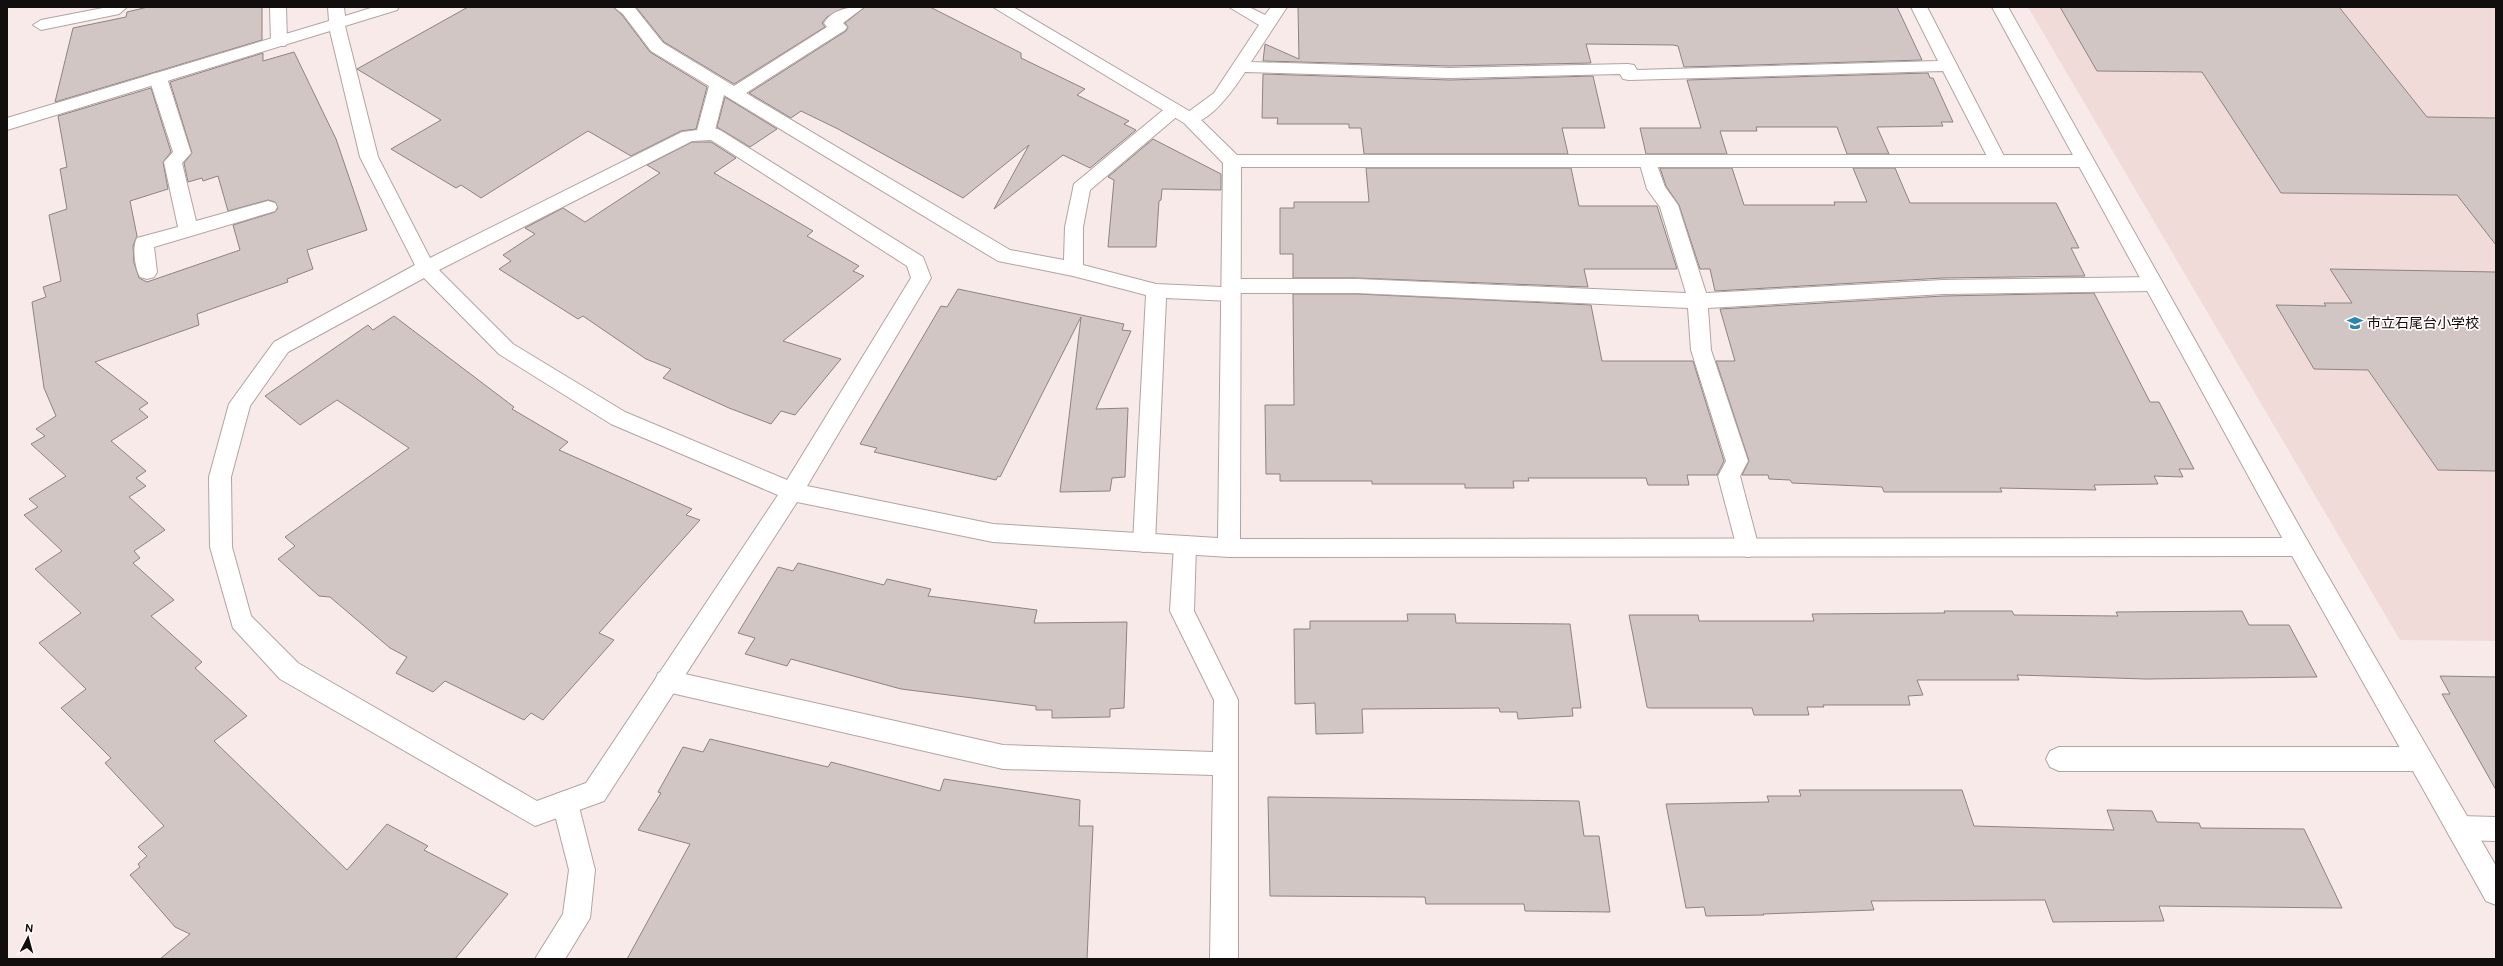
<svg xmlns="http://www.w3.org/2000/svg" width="2503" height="966" viewBox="0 0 2503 966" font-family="'DM Sans','Noto Sans JP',sans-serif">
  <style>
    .built { fill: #f0dbd9 }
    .building { fill: #d2c6c4; stroke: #8f8382 }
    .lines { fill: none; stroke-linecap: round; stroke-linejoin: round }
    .lane-casing { stroke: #b1a5a4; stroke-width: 2 }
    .street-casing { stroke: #b1a5a4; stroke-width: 2 }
    .secondary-casing { stroke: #b1a5a4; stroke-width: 2 }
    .lane { fill: #fff; fill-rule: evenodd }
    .street { fill: #fff; fill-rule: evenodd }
    .secondary { fill: #fff; fill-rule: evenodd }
    .labels { text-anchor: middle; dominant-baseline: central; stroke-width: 3.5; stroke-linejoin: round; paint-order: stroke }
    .poi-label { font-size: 14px; fill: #130e0e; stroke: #fffaf9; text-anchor: start }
  </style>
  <rect width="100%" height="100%" fill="#f7eae9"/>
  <polygon class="built" points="2028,7 2496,7 2496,641 2400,640"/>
  <g class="building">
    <polygon points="148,7 262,7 262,40 55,102 73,28 126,17 127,12"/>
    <polygon points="468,7 613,7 622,15 650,52 707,87 696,129 681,131 631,156 588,131 481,198 461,185 456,188 391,149 441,120 357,69"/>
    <polygon points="636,7 846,7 827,17 822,23 825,27 734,84 664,42"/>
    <polygon points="865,7 930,7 1021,53 1021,58 1085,89 1077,95 1129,121 1124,124 1136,130 1090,168 1063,155 994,209 1029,145 963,198 838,129 801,111 791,118 749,93 846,31 848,27 845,23"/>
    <polygon points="1298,7 1897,7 1922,60 1684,67 1678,46 1673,45 1586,44 1591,63 1450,66 1263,61 1265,44 1299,59"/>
    <polygon points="2060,7 2339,7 2427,117 2496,118 2496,245 2457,195 2281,193 2202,72 2097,71"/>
    <polygon points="294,52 336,139 367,230 307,250 313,269 287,279 288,282 197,314 199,325 95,362 148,403 139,409 148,417 111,441 146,471 136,478 146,486 129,497 165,530 134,551 140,558 133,563 174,600 151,616 202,662 195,668 247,716 214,741 347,870 387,824 428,846 424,850 508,894 455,959 160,959 190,934 175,927 130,875 140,867 138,864 147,856 138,847 164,826 105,763 111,758 61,708 86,689 39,643 81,613 35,569 62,551 24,515 38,507 29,499 66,476 31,444 45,436 36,429 56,416 44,388 32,302 46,297 43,287 61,281 49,215 67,209 60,169 67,167 58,116 151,88 171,152 163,162 168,189 130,201 137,236 133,246 134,263 139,278 147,282 240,250 233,225 275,212 278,208 275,202 268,200 228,211 218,176 203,181 202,178 188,182 184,163 192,153 170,82 263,53 263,61"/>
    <polygon points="1928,73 1930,78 1933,78 1953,122 1941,122 1943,126 1877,127 1889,154 1847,154 1837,127 1756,127 1757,131 1720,131 1727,154 1646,154 1640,128 1701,128 1687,80"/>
    <polygon points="1263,74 1450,80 1593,76 1605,128 1562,128 1568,154 1364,154 1361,128 1349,128 1349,124 1277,124 1278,118 1262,118"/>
    <polygon points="725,97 777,129 750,147 717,127"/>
    <polygon points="1153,139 1221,174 1221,190 1162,189 1161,200 1159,201 1156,247 1108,247 1114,180 1108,177"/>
    <polygon points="692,142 711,142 736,158 714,173 813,231 807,236 859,266 853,271 864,276 783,341 841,359 795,415 781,411 771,424 729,408 663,378 671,369 646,359 583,316 578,319 499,269 511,261 503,255 535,234 525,228 563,208 585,222 660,173 647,165"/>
    <polygon points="1366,168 1571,168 1579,206 1657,206 1677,269 1584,269 1588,287 1357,278 1293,278 1293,254 1280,254 1280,208 1294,208 1294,202 1369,202"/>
    <polygon points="1660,168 1732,168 1744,205 1835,205 1834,202 1867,202 1853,168 1895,168 1910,203 2056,203 2079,248 2071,248 2085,276 1943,278 1715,291 1710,269 1700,269 1679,205 1666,186"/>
    <polygon points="2330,269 2496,272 2496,471 2438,470 2368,370 2314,369 2276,305 2326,306 2324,303 2352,303"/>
    <polygon points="958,289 1124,324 1122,330 1131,331 1096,409 1128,408 1125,477 1112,478 1110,491 1060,492 1081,317 1000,477 998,476 996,480 874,452 877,448 860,444 941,306 947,307"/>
    <polygon points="2094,293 2150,402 2159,402 2194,469 2179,469 2183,477 2154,476 2158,484 2094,485 2096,490 2000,488 2002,492 1884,492 1882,487 1792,483 1790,480 1769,479 1768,475 1742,475 1749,461 1716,361 1735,361 1720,309 1943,296"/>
    <polygon points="1293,294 1357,294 1591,305 1602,361 1693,361 1724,461 1717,475 1687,475 1689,485 1648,485 1646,478 1528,478 1529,481 1513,481 1514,488 1465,488 1465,484 1372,484 1372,481 1280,481 1280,474 1266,474 1265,405 1294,405"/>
    <polygon points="394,316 514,407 512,409 568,442 559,450 692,509 686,515 700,520 599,633 614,640 543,720 531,713 524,720 445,681 433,692 396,673 407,657 390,648 330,597 319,596 278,559 295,546 285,537 409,448 337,400 300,425 265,396 368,325 373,330"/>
    <polygon points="798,563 884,585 887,579 931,589 928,596 1037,610 1034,623 1127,622 1124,708 1110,709 1110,717 1052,718 1052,710 1036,710 1036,706 901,689 791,659 787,666 745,654 755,638 738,633 778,567 793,571"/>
    <polygon points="1944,611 2012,611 2014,615 2118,616 2116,612 2242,611 2249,625 2289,625 2317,677 2146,679 2017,675 2019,680 1917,680 1923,695 1908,696 1910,705 1823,705 1824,707 1807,707 1809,715 1754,715 1752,708 1649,708 1647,707 1629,615 1698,615 1699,621 1814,621 1812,614 1945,613"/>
    <polygon points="1407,614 1455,614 1456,623 1570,624 1581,708 1572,708 1573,716 1518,719 1517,712 1500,712 1499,708 1362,709 1363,733 1316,734 1315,703 1295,704 1294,629 1310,629 1310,621 1408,621"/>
    <polygon points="2440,676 2496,677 2496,790 2442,694 2450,694"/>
    <polygon points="710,739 828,767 831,762 940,791 944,779 1080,800 1079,826 1093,826 1087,959 627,959 690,844 638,830 661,793 658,792 683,747 703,752"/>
    <polygon points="1799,790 1962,790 1974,826 2114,830 2107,810 2152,811 2157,822 2199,823 2201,828 2304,829 2342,908 2159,906 2164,921 2053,922 2045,900 1871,901 1874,910 1763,914 1764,915 1706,916 1704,907 1686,908 1666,804 1769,802 1767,796 1801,796"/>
    <polygon points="1268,797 1579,801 1584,836 1599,836 1610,912 1525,911 1524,904 1426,904 1425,897 1270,896"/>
  </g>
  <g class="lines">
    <defs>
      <g id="lane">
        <polygon points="108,7 127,7 119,14 41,30 33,25 41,20"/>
        <polygon points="270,7 286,7 287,42 285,46 273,46 271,42"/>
        <path d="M614 7 635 8 663 43 734 86 827 27 824 23C833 9 849 7 864 7L843 23 847 27 845 30 746 93 1010 250 1064 260 1065 227 1074 184 1168 106H1180L1183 110 1180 114 1090 190 1083 227V265L1156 284 1222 287 1224 281 1231 279H1357L1686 293 1660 207 1647 189 1639 161 1642 157H1654L1665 187 1678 205 1706 293 1943 280 2153 277 2160 279 2163 284 2160 289 2153 291 1943 294 1708 308 1711 350 1748 461 1740 476 1759 548 1756 555 1748 557 1740 555 1737 548 1718 476 1726 461 1691 350 1688 308 1357 293H1240L1238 299 1231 301 1166 298 1155 543 1152 550 1144 552 1136 550 1133 543 1146 295 1073 276 998 261 724 95 714 134 711 138H699L696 134 709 86 651 51 623 14Z"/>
        <path d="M1229 7H1249L1265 15 1271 7H1287L1251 62 1450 68 1628 64 1634 65 1637 70 1938 61 1911 7H1927L2007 162 2004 166H1992L1943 71 1629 80 1623 79 1620 74 1450 78 1245 72C1234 89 1207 129 1184 123L1181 119 1184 115 1214 93 1259 25Z"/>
        <path d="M158 73 164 74 167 78 191 153 182 163 196 221 268 201 275 203 277 207 275 211 154 247 157 272 154 277 147 279 140 277C135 268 132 247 137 238L178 227 164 162 173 152 149 78 152 74Z"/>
        <polygon points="1185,536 1193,538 1196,545 1194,611 1238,700 1238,959 1210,959 1213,775 1003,769 667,692 658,689 655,681 658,673 667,670 1003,745 1213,752 1214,700 1170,611 1174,545 1177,538"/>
        <polygon points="565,791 574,794 578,803 595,870 590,918 565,959 535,959 563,914 569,870 552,803 556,794"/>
      </g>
      <g id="street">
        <path d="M328 7H344L345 16 374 7H399L397 10 345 26 378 157 430 258 682 132 714 128 720 130 923 257 931 278 807 486 993 524 1218 538 1223 163 1184 123 993 7H1013L1196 115 1237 155H2085L2091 157 2094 161 2091 165 2085 167H1241L1240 539 2299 538 2307 540 2310 547 2307 554 2299 556 1229 557 993 542 797 502 604 801 535 826 280 679 233 628 210 547 209 477 229 404 274 342 415 265 360 157 330 31 7 130V118L329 21ZM711 140 907 266 911 278 787 480 625 412 513 344 439 270 692 141ZM424 278 499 354 611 424 778 495 586 783 537 801 298 663 251 616 232 547 231 477 250 406 288 352Z"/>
        <polygon points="2059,747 2420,747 2429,751 2433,759 2429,767 2420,771 2059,771 2050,767 2046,759 2050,751"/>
        <polygon points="2459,816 2496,817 2496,841 2459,840 2450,837 2446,828 2450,819"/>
      </g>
      <polygon id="secondary" points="1992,7 2008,7 2307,540 2496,866 2496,905 2486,901 2291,554"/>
    </defs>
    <use href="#lane" class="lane-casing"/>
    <use href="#street" class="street-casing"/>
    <use href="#secondary" class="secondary-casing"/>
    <use href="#lane" class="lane"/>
    <use href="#street" class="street"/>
    <use href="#secondary" class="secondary"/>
  </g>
  <defs>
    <symbol id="school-bare" viewBox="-9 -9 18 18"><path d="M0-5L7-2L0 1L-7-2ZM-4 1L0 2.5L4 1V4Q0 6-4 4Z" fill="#2985b2" stroke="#fffaf9" stroke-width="2.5" paint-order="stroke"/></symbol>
  </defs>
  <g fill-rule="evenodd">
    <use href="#school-bare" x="2344" y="312" width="22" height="22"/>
  </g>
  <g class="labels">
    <g class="poi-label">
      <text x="2367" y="323">市立石尾台小学校</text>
    </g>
  </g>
  <rect width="2503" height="966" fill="none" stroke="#130e0e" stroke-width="16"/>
  <g transform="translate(28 938) rotate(6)" stroke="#fffaf9" stroke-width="3" paint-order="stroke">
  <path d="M0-3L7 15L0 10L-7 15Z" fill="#130e0e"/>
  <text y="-6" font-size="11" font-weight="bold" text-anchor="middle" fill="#130e0e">N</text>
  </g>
</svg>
